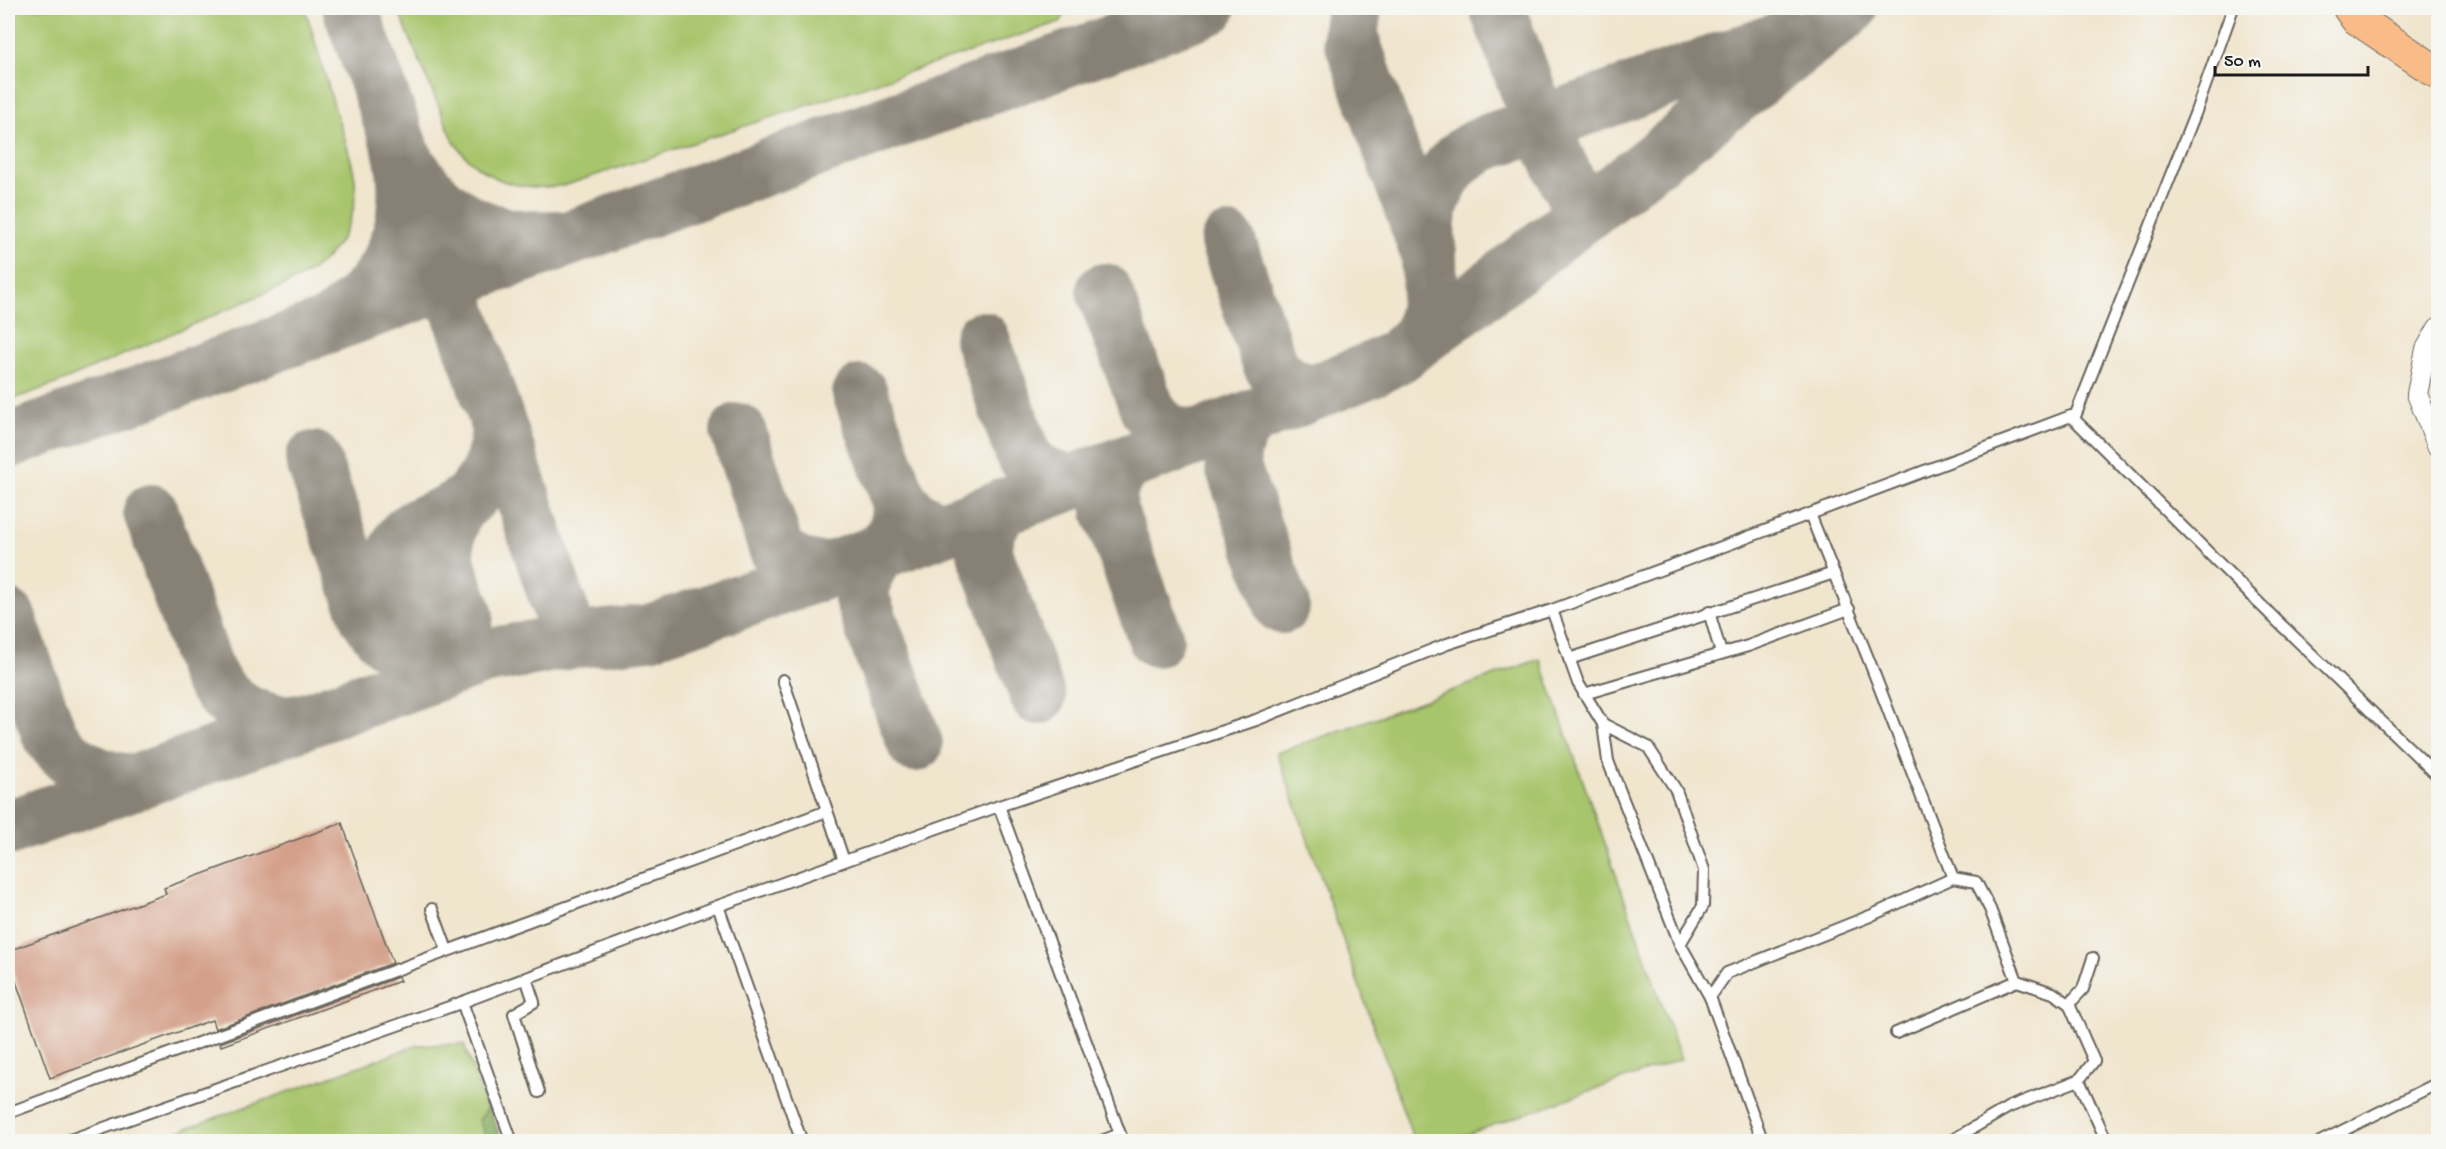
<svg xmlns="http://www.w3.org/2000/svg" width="2446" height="1149" viewBox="0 0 2446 1149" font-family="'Gochi Hand',sans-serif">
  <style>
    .green { fill: #a7c56c; stroke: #627044; stroke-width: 1.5 }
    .forest { fill: #85aa60; stroke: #50633e; stroke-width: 1.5 }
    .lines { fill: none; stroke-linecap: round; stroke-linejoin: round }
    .taxiway { stroke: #868074; stroke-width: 56 }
    .building { fill: #d4a08a }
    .service-casing { stroke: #66625a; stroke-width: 14 }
    .minor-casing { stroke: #66625a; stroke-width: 22 }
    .primary-casing { stroke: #66625a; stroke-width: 34 }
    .service { stroke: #fff; stroke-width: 10 }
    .minor { stroke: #fff; stroke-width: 20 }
    .primary { stroke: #f9bc89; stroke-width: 32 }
  </style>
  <rect width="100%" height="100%" fill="#f6f6f2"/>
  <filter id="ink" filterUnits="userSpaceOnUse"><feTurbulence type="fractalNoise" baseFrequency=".0167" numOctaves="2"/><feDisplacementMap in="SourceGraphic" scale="12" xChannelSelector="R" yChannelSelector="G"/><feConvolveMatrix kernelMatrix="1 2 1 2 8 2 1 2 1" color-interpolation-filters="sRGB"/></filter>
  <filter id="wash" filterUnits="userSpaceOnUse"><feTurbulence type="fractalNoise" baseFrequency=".008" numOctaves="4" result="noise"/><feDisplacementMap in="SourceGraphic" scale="24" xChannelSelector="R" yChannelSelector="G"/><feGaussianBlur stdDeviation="1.35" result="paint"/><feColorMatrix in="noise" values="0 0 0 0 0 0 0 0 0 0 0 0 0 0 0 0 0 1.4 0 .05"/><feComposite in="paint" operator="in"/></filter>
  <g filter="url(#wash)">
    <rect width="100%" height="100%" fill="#f0e5cd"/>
    <g class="green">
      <path d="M8 8H305C315 41 325 75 335 109 342 132 352 156 355 180 359 226 331 264 291 282L58 383 8 401Z"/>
      <path d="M397 8H1066L1065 14 1060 22 566 185C520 193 481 180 454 142Z"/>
      <polygon points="1540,659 1681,1059 1448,1141 1414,1141 1277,753"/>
      <polygon points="464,1044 498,1141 148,1142 418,1045"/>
    </g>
    <polygon class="forest" points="489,1107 502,1141 488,1141 479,1120"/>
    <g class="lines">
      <g class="taxiway">
        <polyline points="350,8 474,352 571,641"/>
        <polyline points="1497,8 1541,125 1583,215"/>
        <path d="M1228 242 1270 364C1281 381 1295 391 1317 391"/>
        <path d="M1429 253C1423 218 1433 183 1460 158 1482 139 1517 134 1544 123 1625 93 1706 65 1788 37"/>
        <path d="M1104 291 1148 410C1159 428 1175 438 1197 437"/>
        <path d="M339 317C397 276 416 217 400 149 432 212 484 243 555 238"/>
        <path d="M982 339 1023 454C1036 474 1053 481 1075 481"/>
        <polyline points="1412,345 1505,276 1850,8"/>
        <polyline points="860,393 899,499 913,516 926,523"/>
        <path d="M1255 416C1239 430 1231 445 1233 467L1282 606"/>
        <polyline points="738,431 776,548 794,564 823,571"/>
        <polyline points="8,441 1208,8"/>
        <path d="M313 459 367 616C383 644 407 661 439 665"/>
        <path d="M1133 460C1114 472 1107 488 1110 511L1156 639"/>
        <path d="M899 499C906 549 860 549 862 599L915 744"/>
        <path d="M1006 505C992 520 985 532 985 553L1038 697"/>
        <path d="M458 507C434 547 452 577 466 616"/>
        <path d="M151 512 208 674C229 710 260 726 302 722"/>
        <path d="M8 617 50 736C72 766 100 781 137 782"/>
        <path d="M432 674C424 651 416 628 407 604 403 593 397 581 396 569 392 522 431 525 459 506 486 488 497 457 499 427"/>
        <polyline points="8,828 483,657 571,641 649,632 754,597 1248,419 1377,367 1400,355 1422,334 1430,295 1429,256 1350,36 1354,8"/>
      </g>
    </g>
    <g id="blocks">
      <g class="building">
        <polygon points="342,823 393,963 215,1029 212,1020 50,1078 8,959 8,951 166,894 164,888"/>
        <polygon points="398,977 400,981 221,1046 220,1043"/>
      </g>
    </g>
  </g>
  <g filter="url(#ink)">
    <use href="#blocks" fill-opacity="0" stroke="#66625a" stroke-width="1.5"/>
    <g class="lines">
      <defs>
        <g id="service">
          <polyline points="2074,419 2195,114 2233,8"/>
          <polyline points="1810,514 2071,416 2274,618 2438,776"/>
          <polyline points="1552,610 1578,683 1603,724"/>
          <polyline points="1709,612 1721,653"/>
          <polyline points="1569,659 1834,573"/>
          <polyline points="783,680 844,861"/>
          <polyline points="1584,694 1748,646 1849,609"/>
          <polyline points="999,806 1123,1142"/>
          <polyline points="432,909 447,950"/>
          <polyline points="1680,944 1608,761 1603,724 1648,747 1676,790 1704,870 1703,906 1680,944 1710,997"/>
          <polyline points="526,978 534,1002 514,1014 539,1092"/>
          <polyline points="462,1002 512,1142"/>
          <polyline points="1896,1033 2017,981 2053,993 2069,1004"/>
          <polyline points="2079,1080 2094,1061 2069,1004 2083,989 2093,958"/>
          <polyline points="8,1113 827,811"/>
          <polyline points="64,1142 452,1006 718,906"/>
          <polyline points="802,1142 718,906 999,806 1256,720 1447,644 1552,610 1810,514 1870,663 1953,878"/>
          <polyline points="1099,1142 1120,1134"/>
          <polyline points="1763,1142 1710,997 1727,973 1870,916 1953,878 1976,882 1990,909 2017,981"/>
          <polyline points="1949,1142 2009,1107 2079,1080 2107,1142"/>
          <polyline points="2320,1142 2438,1083"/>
        </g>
        <polyline id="minor" points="2438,328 2426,349 2417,394 2438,447"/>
        <polyline id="primary" points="2349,8 2356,18 2438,73"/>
      </defs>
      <use href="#service" class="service-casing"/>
      <use href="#minor" class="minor-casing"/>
      <use href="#primary" class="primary-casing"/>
      <use href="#service" class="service"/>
      <use href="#minor" class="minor"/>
      <use href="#primary" class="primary"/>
    </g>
  </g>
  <rect width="2446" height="1149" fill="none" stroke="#f6f6f2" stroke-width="30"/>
  <path d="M2215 66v9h153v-9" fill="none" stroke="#1c1c1c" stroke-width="3"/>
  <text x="2224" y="66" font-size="18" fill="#1c1c1c" stroke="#f6f6f2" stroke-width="4.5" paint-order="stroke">50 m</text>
</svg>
